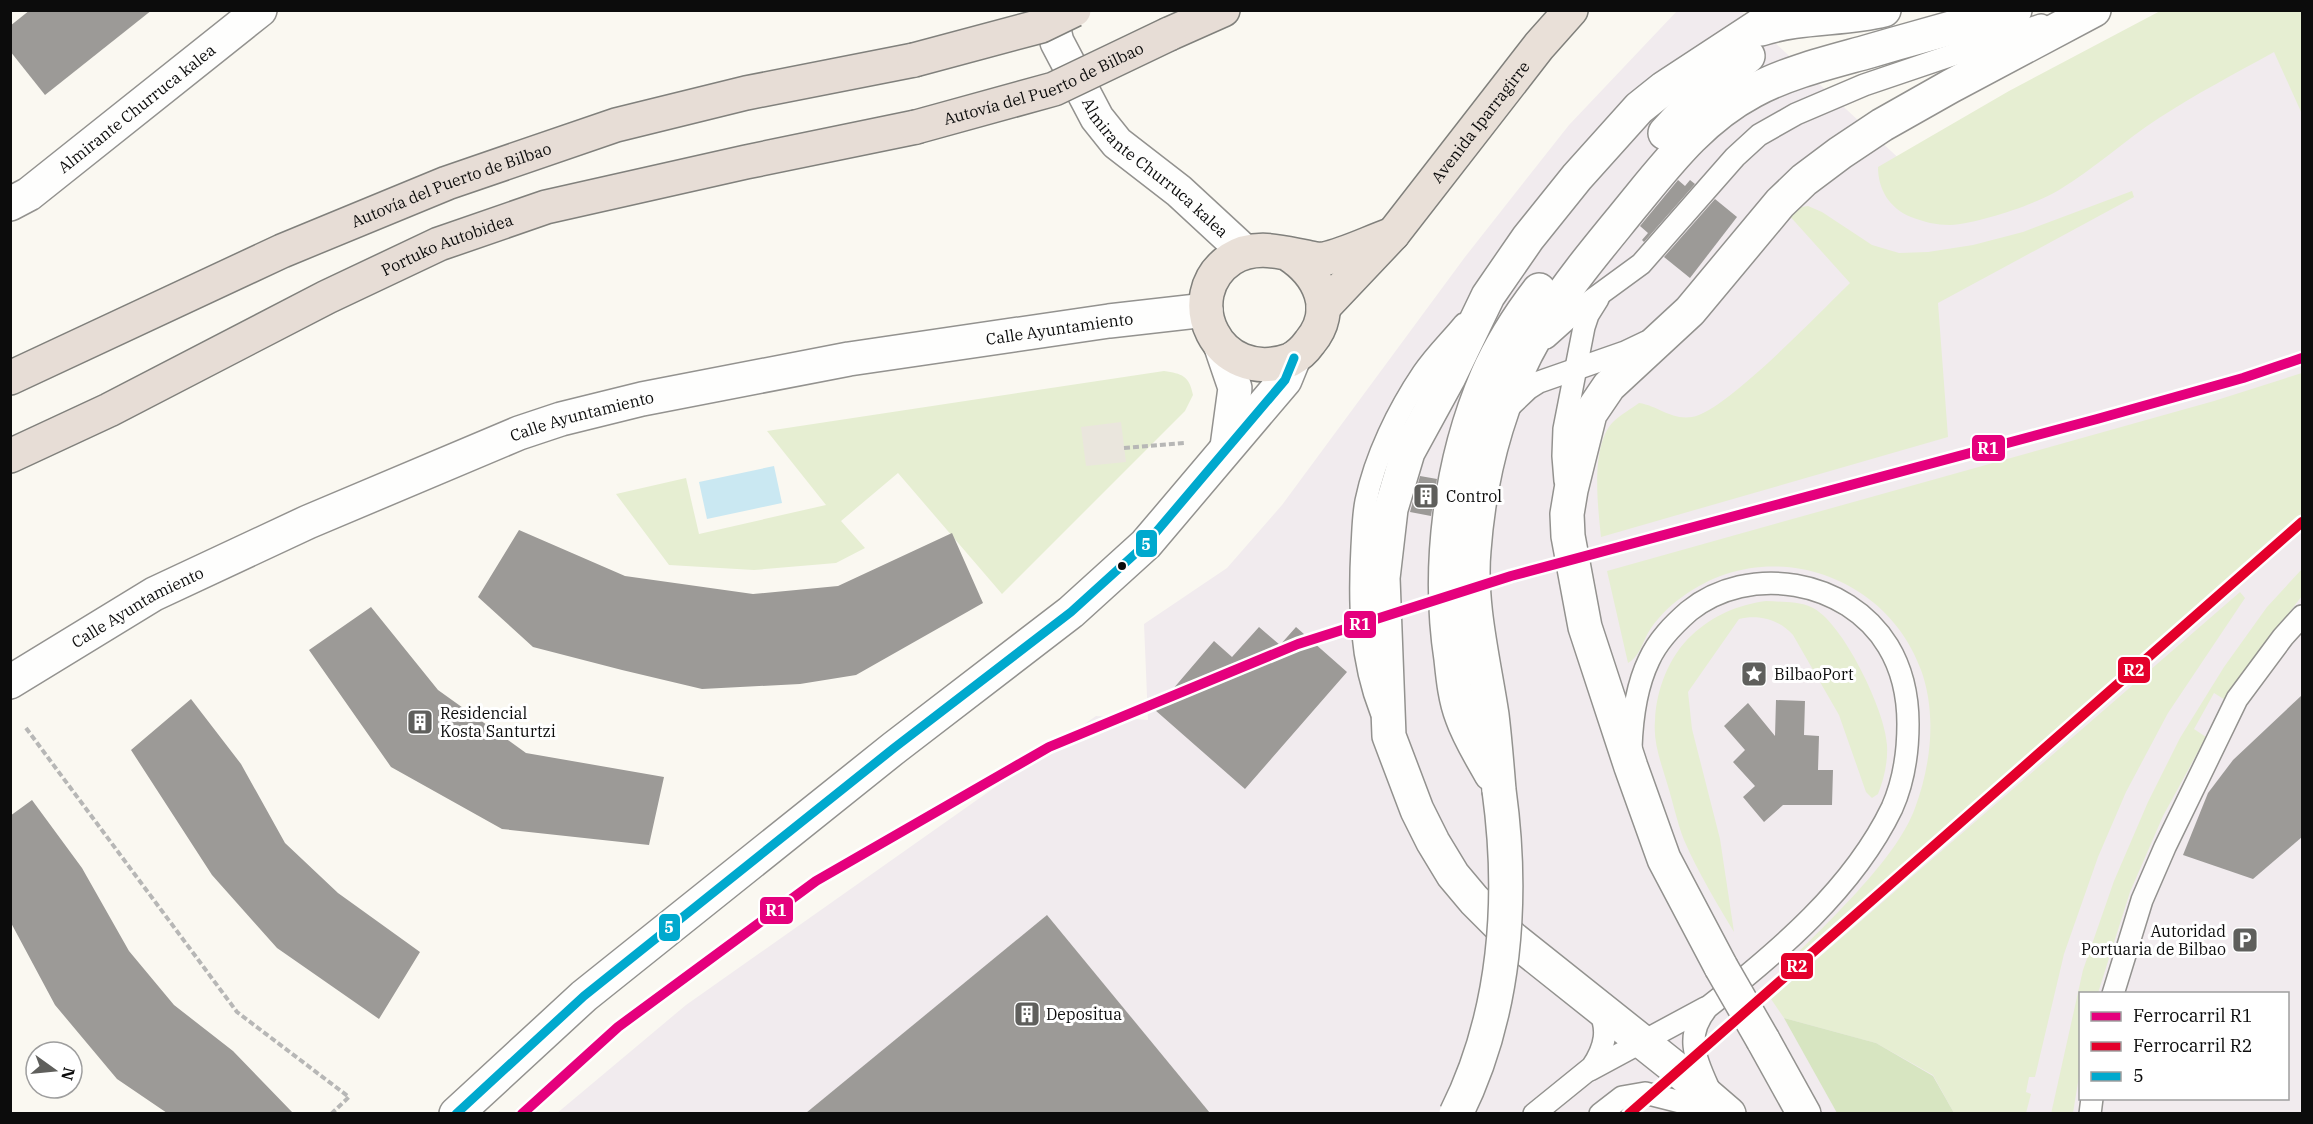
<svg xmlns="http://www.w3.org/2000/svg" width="2313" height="1124" viewBox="0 0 2313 1124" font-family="'IBM Plex Serif',serif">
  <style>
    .industrial { fill: #f1ebee; fill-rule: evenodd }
    .green { fill: #e6eed2 }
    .forest { fill: #d7e5c1 }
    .plaza { fill: #eae6dd }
    .water { fill: #cae8f2 }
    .building { fill: #9c9a97 }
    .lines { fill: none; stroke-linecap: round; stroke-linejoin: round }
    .service-casing { stroke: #93928f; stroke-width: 24 }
    .minor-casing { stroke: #93928f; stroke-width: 36 }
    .tertiary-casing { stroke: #93928f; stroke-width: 36 }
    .trunk-casing { stroke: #80807c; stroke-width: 36 }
    .motorway-casing { stroke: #80807c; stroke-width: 36 }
    .path { stroke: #b7b7b6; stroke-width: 4; stroke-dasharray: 6 3; stroke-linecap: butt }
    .service { stroke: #fefefd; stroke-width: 21 }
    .minor { stroke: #fefefd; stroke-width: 33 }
    .tertiary { stroke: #fefefd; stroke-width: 33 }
    .trunk { stroke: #e9e0d8; stroke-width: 33 }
    .motorway { stroke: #e7ddd6; stroke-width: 33 }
    .minor-bridge-casing { stroke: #93928f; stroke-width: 36; stroke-linecap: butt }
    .motorway-bridge-casing { stroke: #80807c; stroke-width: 36; stroke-linecap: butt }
    .minor-bridge { stroke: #fefefd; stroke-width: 33 }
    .motorway-bridge { stroke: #e7ddd6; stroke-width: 33 }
    .bus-1-casing { stroke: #fff; stroke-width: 14 }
    .bus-1 { stroke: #00a9ce; stroke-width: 9 }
    .rail-1-casing { stroke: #fff; stroke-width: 15 }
    .rail-2-casing { stroke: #fff; stroke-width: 15 }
    .rail-1 { stroke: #e5007d; stroke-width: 10 }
    .rail-2 { stroke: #e4002b; stroke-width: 10 }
    .bus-dot { fill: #0c0c0c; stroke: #fff; stroke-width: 2 }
    .labels { text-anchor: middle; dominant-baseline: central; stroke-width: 6; stroke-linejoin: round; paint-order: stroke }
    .street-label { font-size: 16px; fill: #0c0c0c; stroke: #fff }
    .poi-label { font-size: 16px; fill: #0c0c0c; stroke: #fff; text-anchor: start }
    .line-badge { stroke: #fff; stroke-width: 2 }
    .badge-label { font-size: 16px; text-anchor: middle; font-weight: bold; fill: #fff }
  </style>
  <rect width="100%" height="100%" fill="#faf8f1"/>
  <path class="industrial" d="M1677 11H1741L1922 180 2302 11V1113L556 1114 686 1005 1096 716 1148 720 1144 624 1227 568 1282 505 1465 257 1569 125ZM2080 994H2288V1098H2080Z"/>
  <g class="green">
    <path d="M2162 10 2302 11V114L2274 52C2236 73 2196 94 2159 118 2125 140 2094 169 2059 190 2034 205 1979 223 1950 225 1936 225 1924 222 1911 217 1889 208 1878 189 1878 167L2009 91Z"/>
    <path d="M2132 191 2134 197 1938 303 1948 437 1601 537C1598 507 1590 446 1613 422 1620 415 1631 409 1639 403 1659 406 1670 420 1692 417 1725 412 1821 311 1850 283L1787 213 1796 208 1808 206 1822 212 1872 245 1899 253 1928 252 1973 245 2023 232Z"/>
    <path d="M1164 371C1182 374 1189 375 1193 395L1185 411 1002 594 898 473 841 521 865 548 836 563 754 570 669 565 616 494 686 478 699 534 826 505 767 431Z"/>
    <path d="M2302 373V513L1785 970 1783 968C1823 926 1896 861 1915 808 1931 765 1937 714 1921 670 1893 591 1805 548 1726 574 1696 584 1664 606 1648 633 1642 644 1639 657 1628 663L1607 571 2214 401Z"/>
    <polygon points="2302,569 2302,596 2256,655 2227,701 2214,693 2194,729 2206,737 2163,816 2130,892 2098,993 2080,994 2080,1070 2073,1113 2051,1114 2083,970 2114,881 2148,802 2180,738 2224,667 2267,607"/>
    <polygon points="2240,592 2245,598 2168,713 2126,792 2098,857 2064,954 2035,1077 2029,1077 2026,1092 2031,1094 2026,1113 1954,1113 1933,1075 1876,1043 1784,1018 1771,999"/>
    <path d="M1766 601C1780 602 1798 601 1811 607 1842 620 1886 712 1887 745 1888 762 1884 779 1878 794L1872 798 1866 792 1839 715 1793 635C1780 620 1759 614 1739 619L1688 692 1692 729 1720 839 1734 932C1716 902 1698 872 1684 840 1677 822 1673 802 1667 783 1661 763 1653 742 1655 721 1656 690 1669 656 1692 635 1714 615 1737 605 1766 601Z"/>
  </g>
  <polygon class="forest" points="1784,1018 1876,1043 1933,1076 1954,1113 1837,1113"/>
  <polygon class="plaza" points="1121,422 1126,462 1086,466 1081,427"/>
  <polygon class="water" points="774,466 782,503 707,519 699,482"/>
  <g class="building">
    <polygon points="30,10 152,10 45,95 10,51 10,26"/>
    <polygon points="1678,180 1685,186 1690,180 1695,184 1644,242 1642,240 1648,233 1640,226"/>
    <polygon points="1715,199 1737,217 1690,278 1664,257"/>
    <polygon points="1420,476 1437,479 1431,516 1410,512"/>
    <polygon points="519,530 625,576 753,594 838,586 952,533 983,603 856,675 800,684 702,689 622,670 533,647 478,597"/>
    <polygon points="371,607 438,690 526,753 664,777 649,845 502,829 391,767 309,650"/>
    <polygon points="1259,627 1280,645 1296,627 1347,672 1245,789 1155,710 1214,641 1232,657"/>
    <polygon points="2302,695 2302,837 2253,879 2183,855 2208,793 2233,760"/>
    <polygon points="191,699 241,764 285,843 338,893 420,952 379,1019 277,948 212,875 131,750"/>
    <polygon points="1776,700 1805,701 1804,735 1819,736 1818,770 1833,770 1832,805 1783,805 1764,822 1743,797 1755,786 1733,762 1745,750 1724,726 1748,703 1775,736"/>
    <polygon points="32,800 82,868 129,951 174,1005 233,1051 293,1113 167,1113 117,1079 55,1005 10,921 10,816"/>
    <polygon points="1047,915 1210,1113 806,1113"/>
  </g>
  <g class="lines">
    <defs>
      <g id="service">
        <polyline points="1546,338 1574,313 1641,264 1735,157 1759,135 1796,114 1864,85 2041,25"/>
        <polyline points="1508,408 1528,389 1539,382 1625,352 1646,342"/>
        <polyline points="1565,481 1563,456 1564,429 1584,327 1588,315 1598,299"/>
        <path d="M1381 712C1360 659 1359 603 1362 547 1363 532 1363 516 1366 501 1375 457 1398 410 1423 373 1435 355 1451 340 1464 324"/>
        <path d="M1631 748C1632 719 1636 687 1649 660 1658 640 1673 625 1689 611 1749 563 1847 579 1888 646 1902 669 1908 697 1908 724 1908 752 1904 781 1892 808 1853 889 1778 952 1708 1007 1683 1036 1696 1060 1710 1091"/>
        <polyline points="2113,994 2142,900 2165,847 2237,699 2283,637 2302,616"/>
        <polyline points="1590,1070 1705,1008"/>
        <path d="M1534 1114 1592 1067C1605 1048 1610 1028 1597 1007"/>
        <polyline points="1600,1114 1622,1097 1645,1093 1720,1112"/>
        <polyline points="2090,1114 2092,1098"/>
      </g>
      <g id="minor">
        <path id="s1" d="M1049 10 1057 42 1097 118 1117 143 1179 191 1245 252"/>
        <path d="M1761 29C1801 16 1843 20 1884 10"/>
        <polyline points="1665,133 1703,92 1748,56"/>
        <path id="s2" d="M10 204 29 194 260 10"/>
        <path id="s3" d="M10 682 154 594 308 522 519 433 561 419 642 399 849 359 1109 321 1206 310"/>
        <path d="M1491 774C1481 756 1469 737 1462 717 1455 699 1453 678 1451 659 1437 567 1450 462 1487 376 1500 346 1519 316 1539 290"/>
        <path d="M1499 790C1497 765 1495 740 1492 715 1484 662 1469 603 1474 550 1480 469 1503 384 1548 316 1573 277 1604 241 1633 205 1669 161 1702 118 1753 91 1788 72 1831 62 1870 51 1918 37 1966 24 2015 10"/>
        <polyline points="1721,967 1664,859 1631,767 1585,627 1568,536 1567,514 1571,490 1590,414 1609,386 1690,311 1780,203 1804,180 1840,153 1882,125 1951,86 2094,10"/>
        <polyline points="1763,1040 1804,1114"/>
        <polyline points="1729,1114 1679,1071 1512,938 1474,900 1453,875 1433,842 1417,810 1389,736 1383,578 1391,509 1408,452 1449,377 1488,296 1528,238 1577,177 1639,108 1664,88 1783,10"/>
      </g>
      <g id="tertiary">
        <polyline points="1221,347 1235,388 1227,447"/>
        <polyline points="456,1114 584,996 894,748 1071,612 1146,544 1285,380 1294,358"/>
      </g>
      <g id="trunk">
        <path d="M1288 254C1319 274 1337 310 1310 342 1305 349 1298 356 1290 360 1216 386 1177 295 1231 259 1255 244 1280 252 1306 257 1311 258 1318 260 1324 259 1347 254 1370 242 1393 234"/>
        <path id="s4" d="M1323 308 1393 234 1539 46 1571 10"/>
      </g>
      <g id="motorway">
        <polyline points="1169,34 1223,10"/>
        <path id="s5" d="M10 378 282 251 447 183 616 125 746 93 914 60"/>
        <path id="s6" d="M10 456 109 410 327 297 439 244 546 207 746 162 916 127"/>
      </g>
    </defs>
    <use href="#service" class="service-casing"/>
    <use href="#minor" class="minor-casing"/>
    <use href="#tertiary" class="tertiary-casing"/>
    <use href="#trunk" class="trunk-casing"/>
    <use href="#motorway" class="motorway-casing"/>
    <g class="path">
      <polyline points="1124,448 1185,443"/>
      <polyline points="26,728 237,1012 349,1097 331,1114"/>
    </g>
    <use href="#service" class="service"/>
    <use href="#minor" class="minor"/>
    <use href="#tertiary" class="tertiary"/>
    <use href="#trunk" class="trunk"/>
    <use href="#motorway" class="motorway"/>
    <defs>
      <g id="minor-bridge">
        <polyline points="1721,967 1763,1040"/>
        <path d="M1456 1114C1506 1014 1514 899 1499 790"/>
      </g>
      <g id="motorway-bridge">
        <polyline points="914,60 1041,26 1074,10"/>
        <path id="s7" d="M916 127 1054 89 1169 34"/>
      </g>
    </defs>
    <use href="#minor-bridge" class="minor-bridge-casing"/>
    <use href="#motorway-bridge" class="motorway-bridge-casing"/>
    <use href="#minor-bridge" class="minor-bridge"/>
    <use href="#motorway-bridge" class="motorway-bridge"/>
    <defs>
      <polyline id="bus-1" points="456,1114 584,996 894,748 1071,612 1146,544 1285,380 1294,358"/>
    </defs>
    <use href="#bus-1" class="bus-1-casing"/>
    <use href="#bus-1" class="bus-1"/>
    <defs>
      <polyline id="rail-1" points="522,1114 618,1027 816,881 1049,747 1298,644 1511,576 2097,419 2243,378 2302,358"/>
      <polyline id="rail-2" points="1629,1114 2302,522"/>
    </defs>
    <use href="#rail-1" class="rail-1-casing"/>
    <use href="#rail-2" class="rail-2-casing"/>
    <use href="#rail-1" class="rail-1"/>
    <use href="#rail-2" class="rail-2"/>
  </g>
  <defs>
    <symbol id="building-square" viewBox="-11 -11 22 22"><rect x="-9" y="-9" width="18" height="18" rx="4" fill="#5f5f5c" stroke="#fff"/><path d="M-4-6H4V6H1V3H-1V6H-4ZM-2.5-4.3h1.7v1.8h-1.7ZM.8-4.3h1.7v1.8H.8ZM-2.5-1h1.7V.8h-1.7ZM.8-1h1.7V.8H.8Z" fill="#fff"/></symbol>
    <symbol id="sight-square" viewBox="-11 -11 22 22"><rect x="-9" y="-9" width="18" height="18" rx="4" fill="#5f5f5c" stroke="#fff"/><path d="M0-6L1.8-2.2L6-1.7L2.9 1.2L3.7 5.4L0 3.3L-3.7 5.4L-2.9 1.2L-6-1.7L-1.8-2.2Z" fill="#fff"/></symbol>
    <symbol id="parking-square" viewBox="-11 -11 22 22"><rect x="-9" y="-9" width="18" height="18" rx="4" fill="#5f5f5c" stroke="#fff"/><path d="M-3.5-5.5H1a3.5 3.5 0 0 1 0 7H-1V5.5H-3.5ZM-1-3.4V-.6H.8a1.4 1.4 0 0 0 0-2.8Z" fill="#fff"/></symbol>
  </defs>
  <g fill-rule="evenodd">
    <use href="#building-square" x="1411" y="481" width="30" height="30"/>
    <use href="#sight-square" x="1739" y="659" width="30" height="30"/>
    <use href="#building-square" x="405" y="707" width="30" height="30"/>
    <use href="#parking-square" x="2230" y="925" width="30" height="30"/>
    <use href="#building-square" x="1012" y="999" width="30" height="30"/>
  </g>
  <circle class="bus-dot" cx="1122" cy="566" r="5"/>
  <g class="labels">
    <g class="street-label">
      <text stroke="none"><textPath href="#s7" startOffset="135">Autovía del Puerto de Bilbao</textPath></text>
      <text stroke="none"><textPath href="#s2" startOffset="159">Almirante Churruca kalea</textPath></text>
      <text stroke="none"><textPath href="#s4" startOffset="244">Avenida Iparragirre</textPath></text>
      <text stroke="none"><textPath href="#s1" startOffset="195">Almirante Churruca kalea</textPath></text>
      <text stroke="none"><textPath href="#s5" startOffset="482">Autovía del Puerto de Bilbao</textPath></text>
      <text stroke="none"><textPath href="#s6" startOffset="486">Portuko Autobidea</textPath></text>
      <text stroke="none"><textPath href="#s3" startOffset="1119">Calle Ayuntamiento</textPath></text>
      <text stroke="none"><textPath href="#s3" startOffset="633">Calle Ayuntamiento</textPath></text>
      <text stroke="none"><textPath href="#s3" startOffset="148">Calle Ayuntamiento</textPath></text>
    </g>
    <g class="poi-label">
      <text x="1446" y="496">Control</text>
      <text x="1774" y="674">BilbaoPort</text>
      <text x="440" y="713">Residencial<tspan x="440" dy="18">Kosta Santurtzi</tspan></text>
      <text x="2226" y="931" text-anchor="end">Autoridad<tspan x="2226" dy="18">Portuaria de Bilbao</tspan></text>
      <text x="1046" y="1014">Depositua</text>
    </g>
  </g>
  <g class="line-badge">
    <rect x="1971" y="434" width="35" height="28" rx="6" fill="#e5007d"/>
    <rect x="1135" y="529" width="23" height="29" rx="6" fill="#00a9ce"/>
    <rect x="1343" y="610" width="34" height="29" rx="6" fill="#e5007d"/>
    <rect x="2117" y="656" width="34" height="28" rx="6" fill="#e4002b"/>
    <rect x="759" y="896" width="35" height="29" rx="6" fill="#e5007d"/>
    <rect x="658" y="913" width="23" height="29" rx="6" fill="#00a9ce"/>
    <rect x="1780" y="952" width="34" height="28" rx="6" fill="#e4002b"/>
  </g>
  <g class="badge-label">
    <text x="1988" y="454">R1</text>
    <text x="1146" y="550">5</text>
    <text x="1360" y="630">R1</text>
    <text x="2134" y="676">R2</text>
    <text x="776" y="916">R1</text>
    <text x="669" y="933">5</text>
    <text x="1797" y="972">R2</text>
  </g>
  <rect width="2313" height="1124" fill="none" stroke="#0c0c0c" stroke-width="24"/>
  <rect x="2079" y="992" width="210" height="108" fill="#ffffff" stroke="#9e9e9e" stroke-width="1.5"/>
  <rect x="2091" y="1012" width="30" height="9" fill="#e5007d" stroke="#9e9e9e" stroke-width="1.5"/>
  <text x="2133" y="1022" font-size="18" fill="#0c0c0c">Ferrocarril R1</text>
  <rect x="2091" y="1042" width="30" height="9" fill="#e4002b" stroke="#9e9e9e" stroke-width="1.5"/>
  <text x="2133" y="1052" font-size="18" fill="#0c0c0c">Ferrocarril R2</text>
  <rect x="2091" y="1072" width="30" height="9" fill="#00a9ce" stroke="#9e9e9e" stroke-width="1.5"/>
  <text x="2133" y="1082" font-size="18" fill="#0c0c0c">5</text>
  <g transform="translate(54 1070) rotate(105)"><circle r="28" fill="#ffffff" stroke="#9e9e9e" stroke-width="1.5"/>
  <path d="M0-4.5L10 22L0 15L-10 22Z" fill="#5f5f5c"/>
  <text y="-9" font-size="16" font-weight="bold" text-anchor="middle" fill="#0c0c0c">N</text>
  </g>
</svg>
